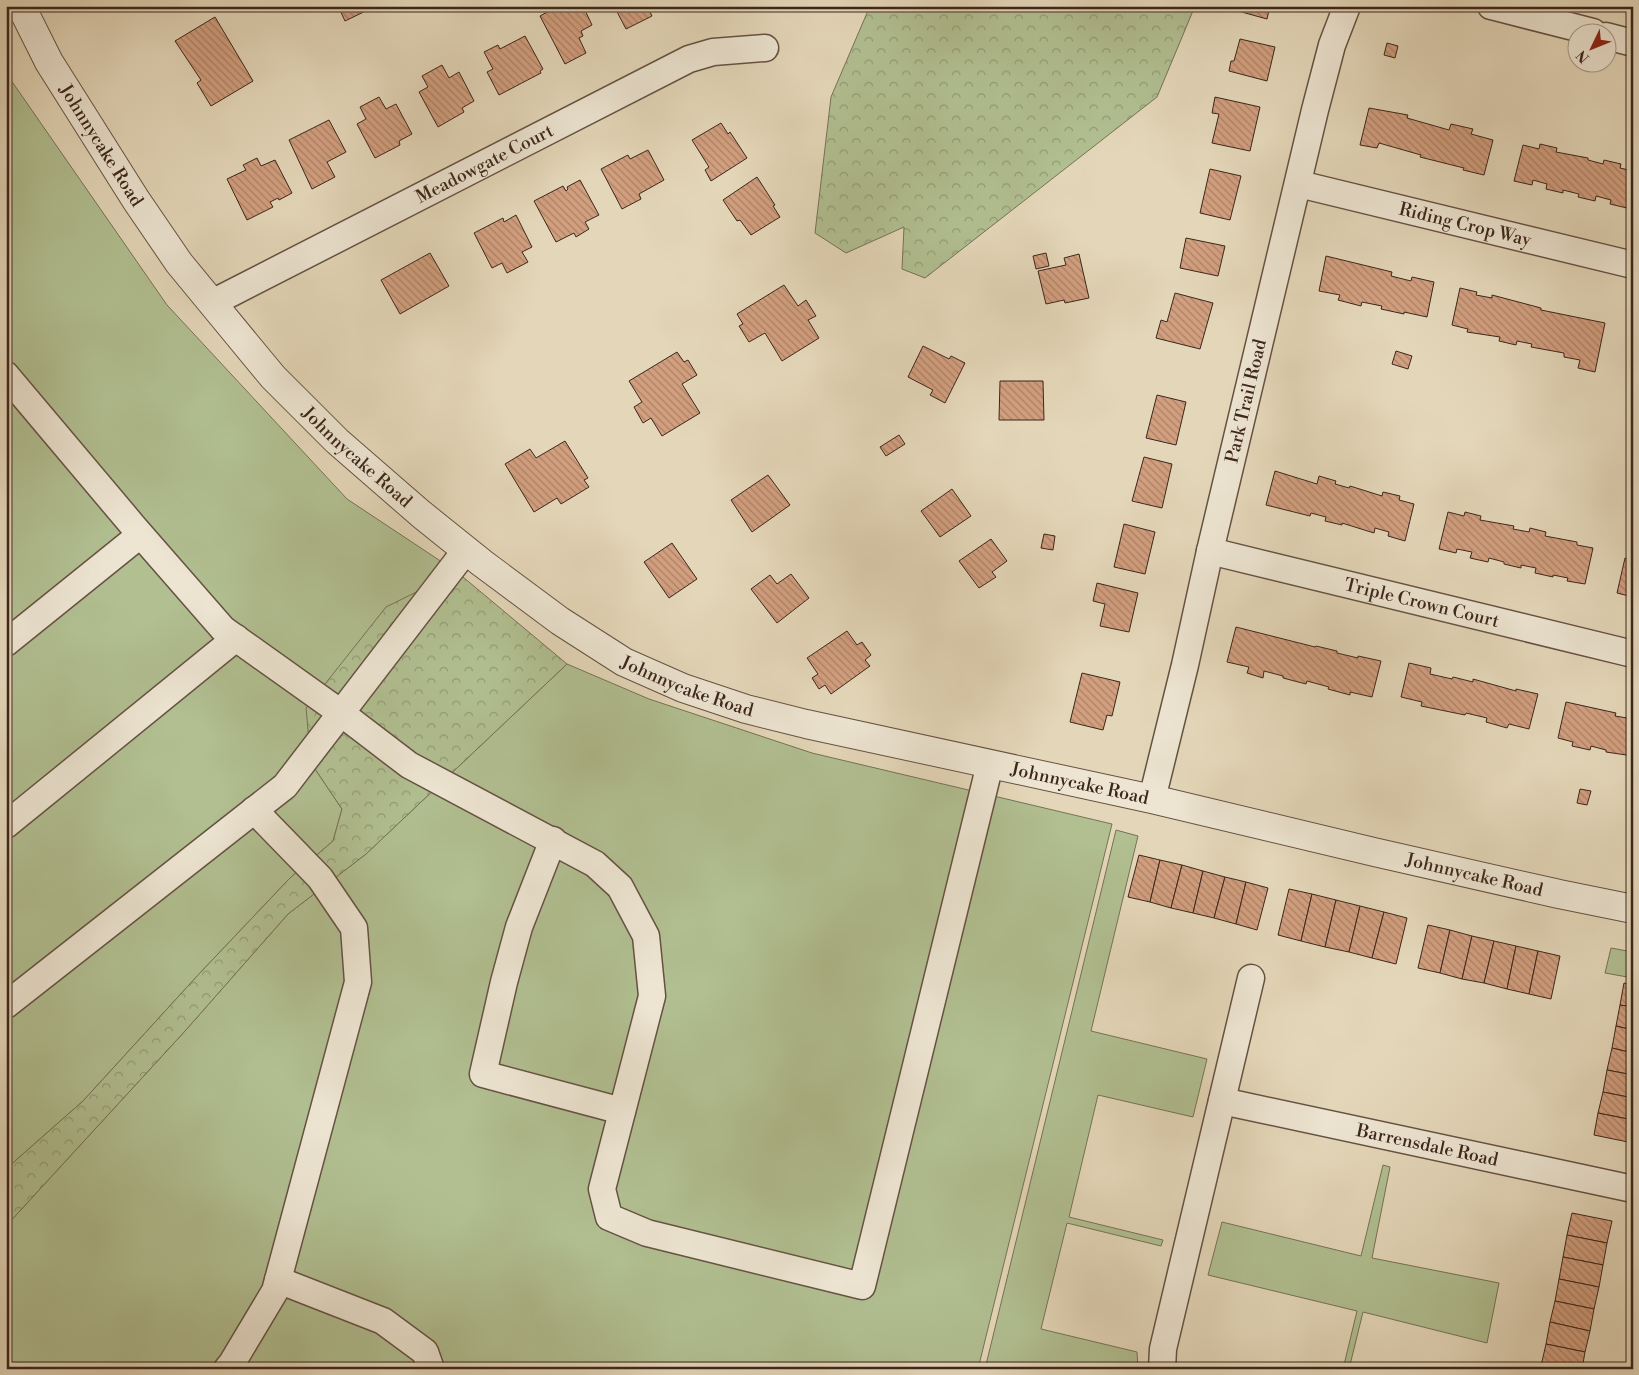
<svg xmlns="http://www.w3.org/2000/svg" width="1639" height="1375" viewBox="0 0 1639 1375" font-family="'Libre Bodoni',serif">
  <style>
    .grass { fill: #b1bf91; stroke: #767256 }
    .forest { fill: url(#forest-crowns); stroke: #767256 }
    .building { fill: url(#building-back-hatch); stroke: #3c261c }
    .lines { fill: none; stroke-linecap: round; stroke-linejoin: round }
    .minor-casing { stroke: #665243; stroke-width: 29 }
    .tertiary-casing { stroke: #665243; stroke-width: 30 }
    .minor { stroke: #ede5d2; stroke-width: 26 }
    .tertiary { stroke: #ede5d2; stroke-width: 28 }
    .labels { text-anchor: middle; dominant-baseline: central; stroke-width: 4.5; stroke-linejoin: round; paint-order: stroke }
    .street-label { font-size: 18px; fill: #3c261c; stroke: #ede5d2 }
  </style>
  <defs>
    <pattern id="forest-crowns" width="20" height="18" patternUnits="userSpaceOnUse" patternTransform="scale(1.25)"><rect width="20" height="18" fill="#b1bf91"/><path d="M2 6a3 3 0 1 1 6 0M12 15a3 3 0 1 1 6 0" fill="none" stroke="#919b76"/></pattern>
    <pattern id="building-back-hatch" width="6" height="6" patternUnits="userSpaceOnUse" patternTransform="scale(1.25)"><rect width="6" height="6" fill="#d29f7f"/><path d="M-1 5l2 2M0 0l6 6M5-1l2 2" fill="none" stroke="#ac8167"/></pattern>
  </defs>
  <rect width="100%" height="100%" fill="#e4d7b9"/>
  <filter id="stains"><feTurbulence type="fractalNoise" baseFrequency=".004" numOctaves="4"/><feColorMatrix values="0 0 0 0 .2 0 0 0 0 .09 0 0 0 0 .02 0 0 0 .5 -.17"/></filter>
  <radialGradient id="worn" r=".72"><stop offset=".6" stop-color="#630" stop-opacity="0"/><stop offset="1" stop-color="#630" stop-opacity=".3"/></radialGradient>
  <g class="grass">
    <polygon points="6,73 167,305 347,499 457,572 311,763 342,809 333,841 290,878 199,974 83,1101 6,1169"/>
    <polygon points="567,664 649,699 812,753 1112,824 978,1369 6,1369 6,1226 185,1031 288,914 366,854"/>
    <polygon points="1116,830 1138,836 1091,1031 1207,1059 1193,1117 1098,1095 1069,1217 1163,1240 1161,1246 1067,1223 1041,1329 1137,1352 1138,1369 985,1369"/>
    <polygon points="1611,948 1633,952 1633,978 1605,973"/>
    <polygon points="1383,1165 1390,1167 1372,1258 1499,1283 1487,1343 1363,1312 1349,1369 1343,1369 1357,1311 1208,1275 1222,1222 1361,1256"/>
  </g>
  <g class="forest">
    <polygon points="870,6 1195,6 1157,97 925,278 902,269 904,227 846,253 815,233 831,97"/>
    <polygon points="457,572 567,664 366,854 288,914 185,1031 6,1226 6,1169 83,1101 199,974 290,878 333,841 342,809 311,763 306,708 386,607"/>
  </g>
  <g class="building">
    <polygon points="338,6 376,6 345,21"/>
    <polygon points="558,6 583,6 592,25 581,31 583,36 579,38 586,53 565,64 540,16"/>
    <polygon points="614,6 661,6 650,12 652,16 626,29"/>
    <polygon points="1239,6 1270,6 1267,19 1238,11"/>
    <polygon points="215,17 253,81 211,106 197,83 201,80 175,41"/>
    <polygon points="525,36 543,69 540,71 541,73 499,95 487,72 493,69 484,52 498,45 500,49"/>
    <polygon points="1240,39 1275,47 1267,81 1229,71 1231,61 1234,61"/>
    <polygon points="1387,43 1398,46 1395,58 1384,55"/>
    <polygon points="442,65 449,78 459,72 474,101 462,108 464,112 438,127 419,92 428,87 422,76"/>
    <polygon points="379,97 386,109 396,104 412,134 399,141 400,145 375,158 357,124 366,119 360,107"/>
    <polygon points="1215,97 1260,107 1250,151 1212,143 1219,114 1212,113"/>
    <polygon points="1369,108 1408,115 1407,118 1449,130 1451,124 1473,129 1471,134 1493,140 1484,175 1463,170 1464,168 1420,157 1421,155 1379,143 1377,148 1360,145"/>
    <polygon points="329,120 346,152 327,162 335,177 312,189 289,140"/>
    <polygon points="721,123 728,134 730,132 747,158 711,181 705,170 709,167 692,140"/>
    <polygon points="1540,144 1557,148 1556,152 1588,158 1588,160 1603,164 1604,160 1621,164 1620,168 1633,171 1633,207 1628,206 1627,208 1610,204 1611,200 1596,196 1595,201 1578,197 1579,194 1563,190 1563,193 1546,189 1547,184 1533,180 1532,185 1514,181 1523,145 1539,149"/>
    <polygon points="648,150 664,180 639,194 641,199 622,209 601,169 628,155 630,159"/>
    <polygon points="257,158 261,166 275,160 292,193 279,200 278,198 270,202 273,207 247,220 227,179 246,170 243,165"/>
    <polygon points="1210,169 1241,176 1230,220 1200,213"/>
    <polygon points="757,177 775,205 773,206 780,217 751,235 740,220 737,221 723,200"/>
    <polygon points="580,180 599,215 585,222 589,229 576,237 574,233 556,242 534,201 563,186 566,191 568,189 567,187"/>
    <polygon points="516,215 532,247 522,252 528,262 507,273 502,263 492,268 474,233 503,218 504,222"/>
    <polygon points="1186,238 1225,246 1218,276 1180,268"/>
    <polygon points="430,253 449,286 400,314 381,280"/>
    <polygon points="1046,253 1049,266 1036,269 1033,256"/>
    <polygon points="1079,254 1089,298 1065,303 1064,300 1046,304 1038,271 1066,265 1064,258"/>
    <polygon points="1326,256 1392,272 1391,276 1411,281 1412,277 1434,282 1427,317 1404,312 1404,314 1381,309 1382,306 1362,302 1361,306 1338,300 1340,295 1319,291"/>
    <polygon points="784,285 798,306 806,300 816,316 808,320 819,338 782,361 765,333 749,342 739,326 743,324 737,314"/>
    <polygon points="1460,288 1477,292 1476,295 1492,298 1492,295 1541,308 1541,310 1605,323 1595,372 1578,368 1580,360 1564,357 1564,353 1531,347 1532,344 1517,341 1516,345 1499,341 1500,337 1467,332 1468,329 1452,325"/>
    <polygon points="1175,293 1213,303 1200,349 1156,338 1161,320 1167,322"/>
    <polygon points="1633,341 1633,366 1627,364"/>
    <polygon points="923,346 949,359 951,356 965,363 945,403 930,395 933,390 908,377"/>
    <polygon points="1396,351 1412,356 1408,369 1392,364"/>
    <polygon points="677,352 684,362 688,360 697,375 682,384 700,413 662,436 651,418 643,423 634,407 642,402 629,381"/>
    <polygon points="1000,381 1043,381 1044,420 999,420"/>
    <polygon points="1157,395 1186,402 1176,445 1146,438"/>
    <polygon points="899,435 905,444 886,456 880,447"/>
    <polygon points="565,441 588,478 584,480 589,487 561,504 557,498 534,512 505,464 530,449 536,458"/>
    <polygon points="1144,457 1172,464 1162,508 1132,501"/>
    <polygon points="1275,471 1317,484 1319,476 1336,481 1335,484 1349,488 1350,486 1382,496 1383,492 1400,496 1399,500 1414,504 1405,541 1388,536 1389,532 1375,528 1374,533 1342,523 1342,525 1325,521 1326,517 1311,513 1310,516 1266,505"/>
    <polygon points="768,475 790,505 752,532 731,500"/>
    <polygon points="952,489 971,516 940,537 921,511"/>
    <polygon points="1448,512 1464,516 1465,512 1481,516 1480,520 1514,526 1513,529 1529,532 1530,528 1546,532 1545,536 1577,542 1577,545 1593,548 1585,584 1567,581 1568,578 1553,575 1553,577 1535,573 1536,568 1521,565 1521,568 1504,564 1504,562 1489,558 1488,562 1470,558 1472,552 1457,549 1456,553 1439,549"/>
    <polygon points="1124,524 1155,532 1145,574 1114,567"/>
    <polygon points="1044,534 1055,536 1053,550 1041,548"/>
    <polygon points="991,539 1007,561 992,572 996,577 979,588 959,561"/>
    <polygon points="672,543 697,579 669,598 644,562"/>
    <polygon points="1625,558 1633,560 1633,597 1617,593"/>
    <polygon points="791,574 809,598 777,623 751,589 770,575 777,584"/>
    <polygon points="1097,583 1138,593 1129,632 1100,626 1105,604 1093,601"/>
    <polygon points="1236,627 1315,647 1316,646 1337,651 1337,653 1358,658 1358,656 1381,661 1372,697 1350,692 1350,695 1328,689 1329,687 1307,681 1306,684 1283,678 1283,676 1264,671 1263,678 1247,673 1249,667 1227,662"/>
    <polygon points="847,631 857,645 862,642 871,655 865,660 870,666 831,694 825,685 819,689 812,678 818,674 807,658"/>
    <polygon points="1409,663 1431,668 1430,674 1452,679 1453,677 1473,682 1473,679 1516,691 1516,689 1538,694 1529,729 1509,724 1507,728 1486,722 1487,718 1466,713 1465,715 1421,706 1422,702 1401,697"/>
    <polygon points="1082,673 1120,682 1112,716 1107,715 1103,730 1070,722"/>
    <polygon points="1566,702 1616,713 1615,716 1633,719 1633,756 1606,752 1606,750 1591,746 1590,750 1572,746 1573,742 1558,738"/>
    <polygon points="1580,789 1591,791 1587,805 1577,803"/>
    <polygon points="1139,855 1160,860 1150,902 1128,897"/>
    <polygon points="1160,860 1182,865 1171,908 1150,902"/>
    <polygon points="1182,865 1203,871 1193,913 1171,908"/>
    <polygon points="1203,871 1225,877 1214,918 1193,913"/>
    <polygon points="1225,877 1246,882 1236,924 1214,918"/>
    <polygon points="1246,882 1268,888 1257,930 1236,924"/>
    <polygon points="1289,889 1312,894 1301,941 1278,935"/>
    <polygon points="1312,894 1336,900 1325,947 1301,941"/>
    <polygon points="1336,900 1360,906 1349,952 1325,947"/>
    <polygon points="1360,906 1384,912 1372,958 1349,952"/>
    <polygon points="1384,912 1407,918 1396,964 1372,958"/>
    <polygon points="1428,925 1450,930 1440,973 1418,968"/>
    <polygon points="1450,930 1472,936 1462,979 1440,973"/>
    <polygon points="1472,936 1494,941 1484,983 1462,979"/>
    <polygon points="1494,941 1516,946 1507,989 1484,983"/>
    <polygon points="1516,946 1538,951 1529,994 1507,989"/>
    <polygon points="1538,951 1560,956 1551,999 1529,994"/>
    <polygon points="1624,983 1633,985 1633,1007 1620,1005"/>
    <polygon points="1620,1005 1633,1007 1633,1030 1616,1026"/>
    <polygon points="1616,1026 1633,1030 1633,1053 1612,1048"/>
    <polygon points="1612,1048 1633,1053 1633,1075 1607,1070"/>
    <polygon points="1607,1070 1633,1075 1633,1098 1603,1092"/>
    <polygon points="1603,1092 1633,1098 1633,1120 1598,1113"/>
    <polygon points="1598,1113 1633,1120 1633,1143 1594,1135"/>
    <polygon points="1572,1213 1612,1221 1607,1243 1567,1235"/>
    <polygon points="1567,1235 1607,1243 1603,1265 1563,1257"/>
    <polygon points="1563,1257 1603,1265 1599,1287 1559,1279"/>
    <polygon points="1559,1279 1599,1287 1594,1309 1555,1301"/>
    <polygon points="1555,1301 1594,1309 1590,1331 1550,1322"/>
    <polygon points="1550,1322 1590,1331 1585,1352 1546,1344"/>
    <polygon points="1546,1344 1585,1352 1582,1369 1554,1369 1541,1366"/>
  </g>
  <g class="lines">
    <defs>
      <g id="minor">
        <polyline points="1491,6 1593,32"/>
        <polyline points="1606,36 1633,43"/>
        <path id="s1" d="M1299 184 1633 265"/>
        <path id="s2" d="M212 303 689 59 713 52 765 48"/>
        <polyline points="6,375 134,527 223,629 341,713 409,765 595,864 620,887 646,936 652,996 602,1189 609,1217 647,1233 862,1286 990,764"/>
        <path id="s3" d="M1210 551 1633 654"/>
        <polyline points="6,643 140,535"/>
        <path id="s4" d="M1152 799 1185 665 1210 551 1315 110 1332 45 1347 6"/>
        <polyline points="6,825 236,638"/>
        <polyline points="553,840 519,927 504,982 483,1074 622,1111"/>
        <polyline points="6,1005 285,786 466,550"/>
        <path id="s5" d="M1222 1101 1633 1189"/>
        <polyline points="278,1280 383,1321 425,1352 431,1369"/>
        <polyline points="227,1369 232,1363 275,1291 358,982 354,928 320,878 254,810"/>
        <polyline points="1162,1369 1163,1349 1251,978"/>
      </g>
      <g id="tertiary">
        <path id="s6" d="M21 6 49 62 136 200 179 263 273 377 337 441 421 514 482 563 560 621 624 662 683 688 746 709 806 724 1152 799 1374 852 1559 894 1633 909"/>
      </g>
    </defs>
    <use href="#minor" class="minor-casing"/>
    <use href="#tertiary" class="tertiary-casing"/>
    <use href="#minor" class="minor"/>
    <use href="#tertiary" class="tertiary"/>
  </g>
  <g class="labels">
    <g class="street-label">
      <text stroke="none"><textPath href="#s6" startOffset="161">Johnnycake Road</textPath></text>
      <text stroke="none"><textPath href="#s2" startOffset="306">Meadowgate Court</textPath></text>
      <text stroke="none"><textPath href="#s1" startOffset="171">Riding Crop Way</textPath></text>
      <text stroke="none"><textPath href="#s4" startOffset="409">Park Trail Road</textPath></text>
      <text stroke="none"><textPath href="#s6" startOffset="566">Johnnycake Road</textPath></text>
      <text stroke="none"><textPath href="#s3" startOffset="218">Triple Crown Court</textPath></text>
      <text stroke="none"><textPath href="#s6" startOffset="971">Johnnycake Road</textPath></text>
      <text stroke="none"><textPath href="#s6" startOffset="1376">Johnnycake Road</textPath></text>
      <text stroke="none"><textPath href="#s6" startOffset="1781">Johnnycake Road</textPath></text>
      <text stroke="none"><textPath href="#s5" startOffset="210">Barrensdale Road</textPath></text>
    </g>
  </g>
  <rect width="1639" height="1375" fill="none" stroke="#e4d7b9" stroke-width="25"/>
  <rect x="8" y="8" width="1624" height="1360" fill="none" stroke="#3c261c" stroke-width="2.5"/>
  <rect x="12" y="12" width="1614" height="1350" fill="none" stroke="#3c261c"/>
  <g transform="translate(1592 48) rotate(227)"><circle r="24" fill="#ede5d2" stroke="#a69989"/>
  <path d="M0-4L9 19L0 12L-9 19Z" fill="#8f2418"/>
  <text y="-8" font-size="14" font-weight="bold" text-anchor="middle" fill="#3c261c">N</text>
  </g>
  <rect width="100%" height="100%" filter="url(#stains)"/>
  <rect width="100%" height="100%" fill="url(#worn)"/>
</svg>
